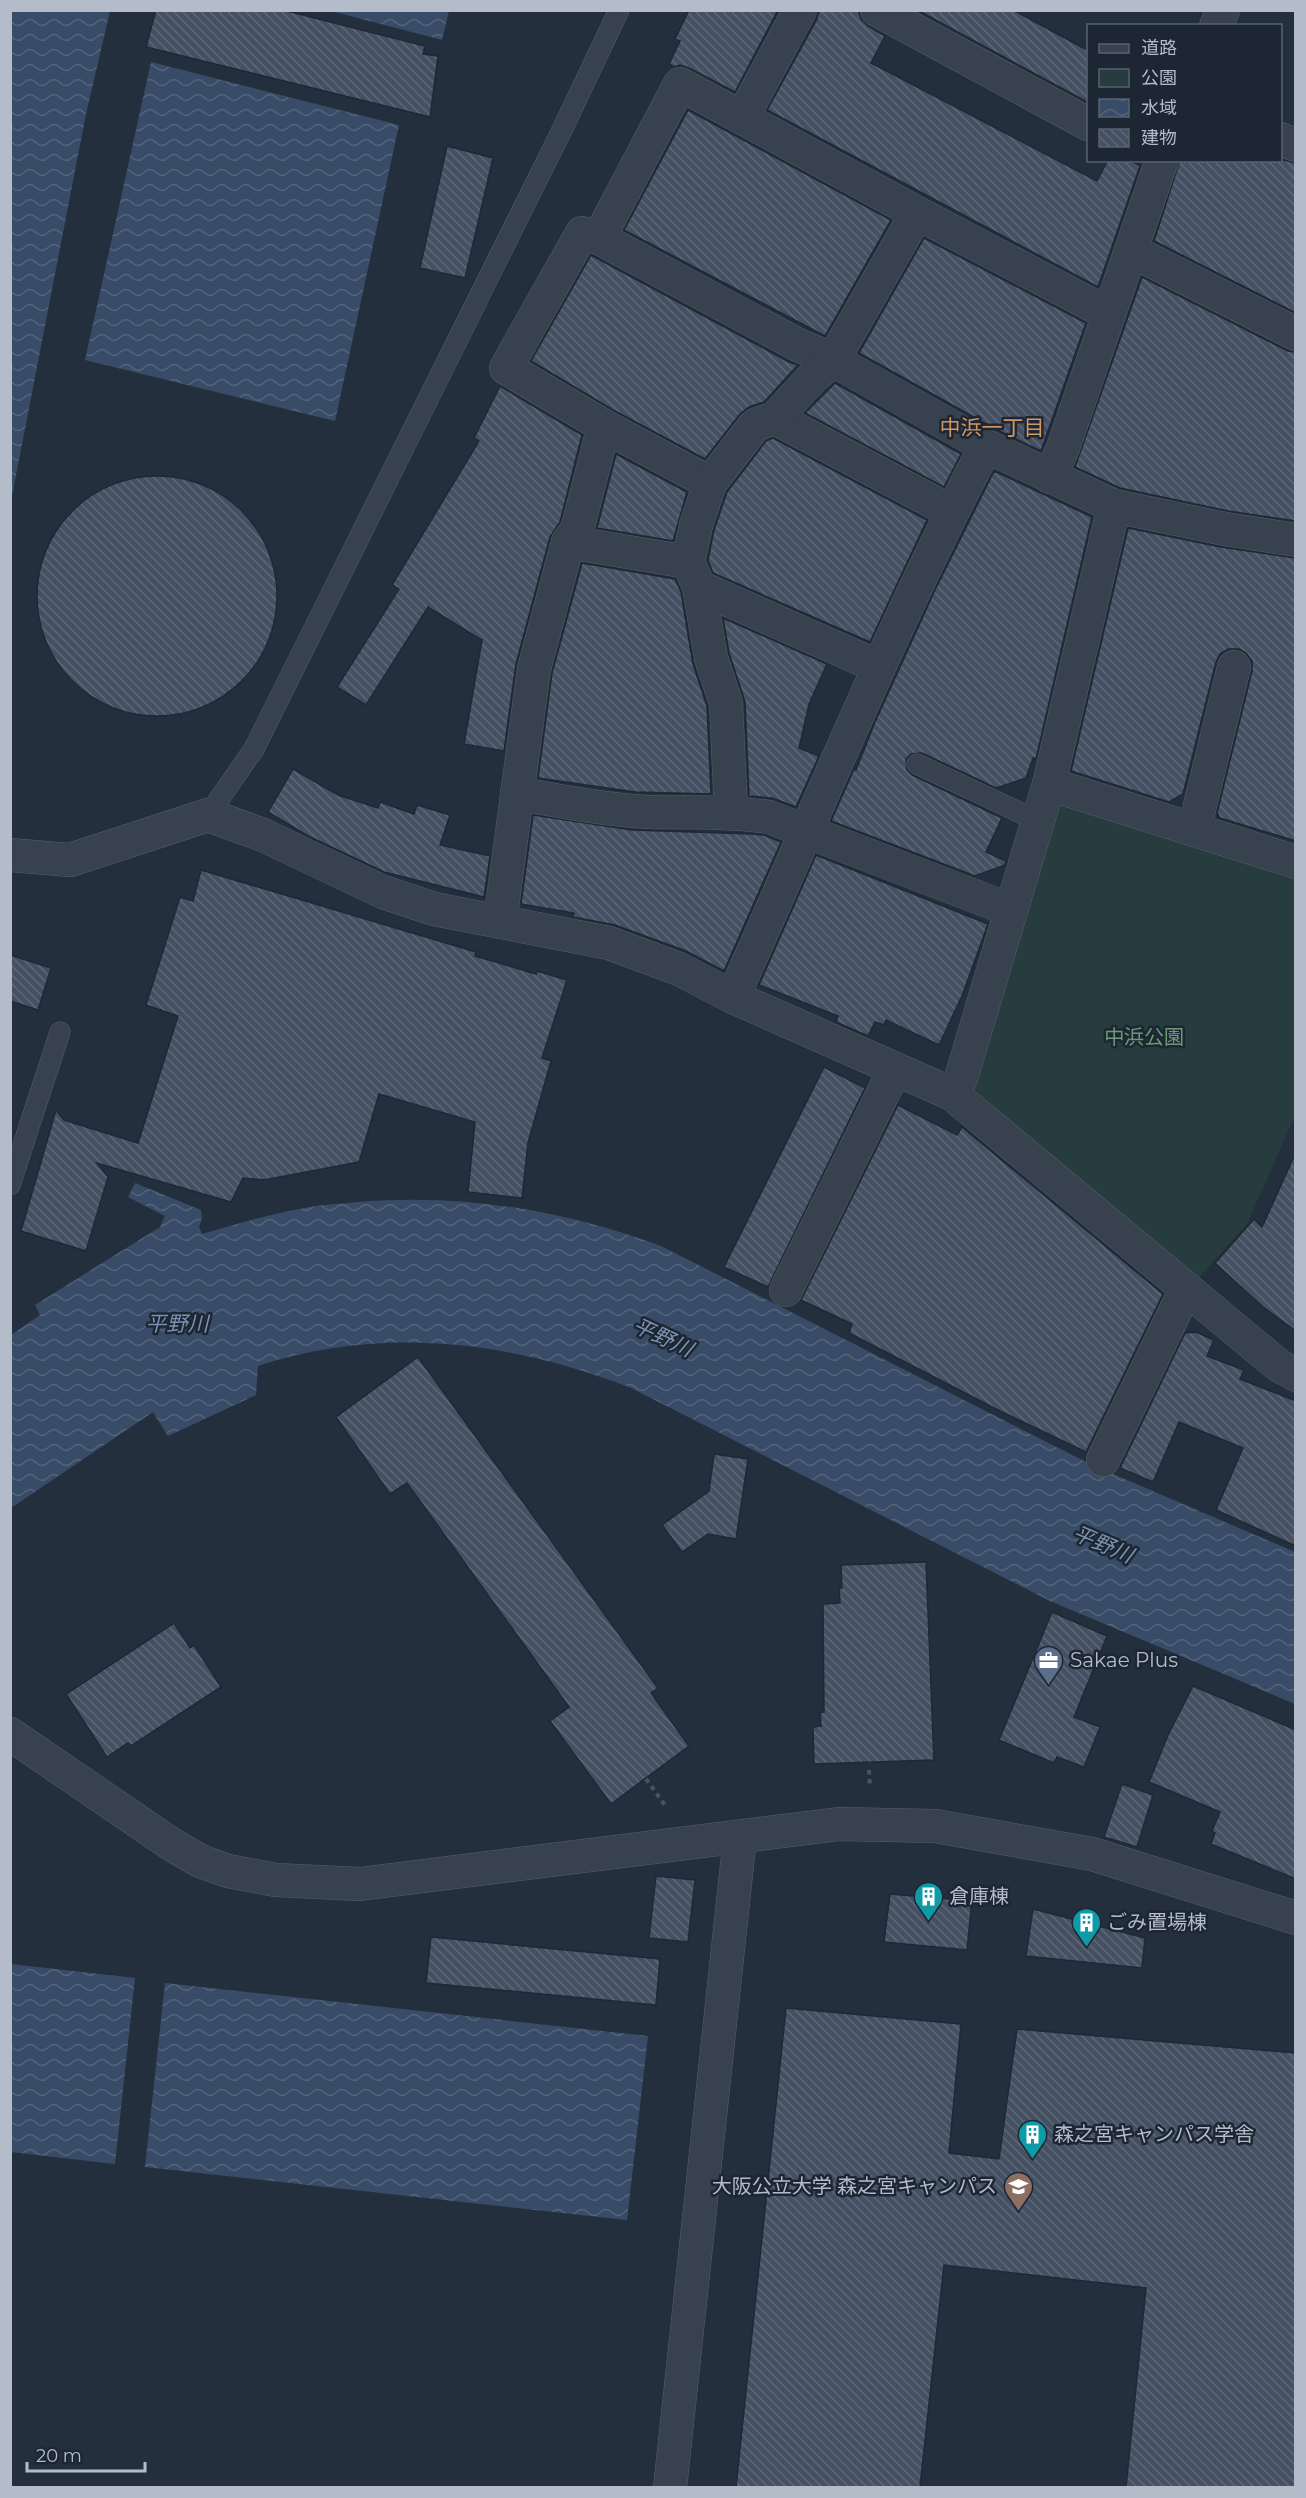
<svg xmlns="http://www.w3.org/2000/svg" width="1306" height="2498" viewBox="0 0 1306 2498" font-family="Montserrat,'Noto Sans JP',sans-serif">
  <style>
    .green { fill: #263c3f }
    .water { fill: url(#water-waves) }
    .building { fill: url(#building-back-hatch); stroke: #1f2835; stroke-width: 1.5 }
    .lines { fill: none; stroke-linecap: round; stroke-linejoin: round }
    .service-casing { stroke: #565f6c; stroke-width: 21 }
    .minor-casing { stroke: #565f6c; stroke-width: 34 }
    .tertiary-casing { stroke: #565f6c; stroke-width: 34 }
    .path { stroke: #44595c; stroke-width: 4; stroke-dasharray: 4.5 4.5; stroke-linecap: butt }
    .service { stroke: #38414e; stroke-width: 20 }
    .minor { stroke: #38414e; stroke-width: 33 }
    .tertiary { stroke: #38414e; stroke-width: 33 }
    .labels { text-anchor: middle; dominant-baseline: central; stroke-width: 5; stroke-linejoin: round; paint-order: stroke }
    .park-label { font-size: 20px; fill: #6b9a76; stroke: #1d2633 }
    .poi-label { font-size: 20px; fill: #b4bcc9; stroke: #1d2633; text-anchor: start }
    .neighbourhood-label { font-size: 21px; fill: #d59563; stroke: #1d2633 }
    .water-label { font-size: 21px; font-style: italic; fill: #7c92b1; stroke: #1d2633 }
  </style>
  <defs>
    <pattern id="water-waves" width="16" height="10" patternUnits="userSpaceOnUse" patternTransform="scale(1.5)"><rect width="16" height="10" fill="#394c67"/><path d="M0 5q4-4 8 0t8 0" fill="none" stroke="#53647b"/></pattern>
    <pattern id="building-back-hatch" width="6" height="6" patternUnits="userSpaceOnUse" patternTransform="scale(1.5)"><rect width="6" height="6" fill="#455162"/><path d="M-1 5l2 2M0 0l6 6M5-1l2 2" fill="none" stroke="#5d6877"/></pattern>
  </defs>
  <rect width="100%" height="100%" fill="#242f3e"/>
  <polygon class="green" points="1061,800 1295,880 1295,1116 1247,1224 1196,1281 970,1089"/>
  <g class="water">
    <polygon points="11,10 110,11 86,114 11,501"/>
    <polygon points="331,11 449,10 449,11 442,40"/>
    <polygon points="151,62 399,125 335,421 85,360"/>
    <path d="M135 1183 201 1210 202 1218 199 1227 202 1234C234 1225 266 1215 299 1209 318 1205 338 1204 358 1202 462 1193 562 1210 661 1246L1092 1465 1295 1552V1704L1050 1601 631 1388C512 1341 381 1325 258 1366L256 1395 168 1436 153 1412 11 1508V1335L40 1315 35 1305 160 1227 165 1216 128 1197Z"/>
    <polygon points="11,1964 135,1978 115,2164 11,2152"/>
    <polygon points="165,1983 648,2036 627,2220 145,2167"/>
  </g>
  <g class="building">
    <polygon points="156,10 283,10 425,46 423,54 438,56 430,117 146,47"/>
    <polygon points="689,10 778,10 735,92 689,68 680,65 674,67 669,64 680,41 675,39"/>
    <polygon points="819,10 858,10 861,19 868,26 885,36 871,63 1097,181 1108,160 1130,160 1140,166 1098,287 767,110 817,19"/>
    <polygon points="917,10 1013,10 1089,51 1089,103"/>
    <polygon points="688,110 891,220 825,336 624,230"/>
    <polygon points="447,146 493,158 465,278 420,268"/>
    <polygon points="1180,160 1284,160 1296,163 1296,313 1154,241"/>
    <polygon points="924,238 1086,323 1041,451 995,429 859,353"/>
    <polygon points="591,255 789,362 798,365 764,402 749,407 740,414 705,459 613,410 531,361"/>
    <polygon points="1142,277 1288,351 1296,352 1296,521 1228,511 1120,488 1075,467"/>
    <polygon points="835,383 961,454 944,487 805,413"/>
    <polygon points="500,386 582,435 560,522 550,537 516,664 504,751 464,744 482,640 428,607 366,705 337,687 399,589 392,585 479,441 474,438"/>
    <polygon points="773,438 927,520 870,642 713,573 708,560 714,530 727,492 766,441"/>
    <polygon points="616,454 687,492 673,541 597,528"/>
    <polygon points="994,471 1092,517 1036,759 1033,758 1026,778 996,788 922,753 911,754 906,759 907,770 912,775 1002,818 986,852 1006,861 1005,865 975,876 831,821 854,769 856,770 875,722 935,590"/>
    <circle cx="157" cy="596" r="120"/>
    <polygon points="1128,528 1221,547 1296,558 1296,841 1220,818 1217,813 1252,671 1252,661 1246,653 1239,649 1228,649 1220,654 1216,662 1183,794 1169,802 1071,771"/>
    <polygon points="582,563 675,579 681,592 693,664 707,706 711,794 635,792 538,778 552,673"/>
    <polygon points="723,618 827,664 809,704 799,748 819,756 796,807 772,798 749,796 745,702 729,653"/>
    <polygon points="293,769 338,795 378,808 380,802 414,814 417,805 450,815 440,845 490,856 484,897 384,872 308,836 268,812"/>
    <polygon points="533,815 632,830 752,834 764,835 781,842 724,971 686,951 615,925 573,917 574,913 521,904"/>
    <polygon points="816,855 988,924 962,996 939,1045 886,1020 884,1025 875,1022 868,1036 836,1022 838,1016 759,985"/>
    <polygon points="201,870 476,952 475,956 536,974 537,971 567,980 542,1058 551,1061 528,1143 522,1198 468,1192 475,1122 379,1094 359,1162 264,1180 243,1178 231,1202 97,1163 108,1177 86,1251 21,1231 56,1110 64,1120 138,1143 178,1016 146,1005 180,897 193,901"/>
    <polygon points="10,955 51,968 38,1010 10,1001"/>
    <polygon points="824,1067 865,1088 768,1287 724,1267"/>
    <polygon points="898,1105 957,1135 962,1127 1163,1294 1086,1452 996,1409 849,1333 852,1324 801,1300"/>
    <polygon points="1296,1152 1296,1331 1263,1307 1215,1263 1254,1219 1262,1227"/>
    <polygon points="1196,1332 1214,1340 1207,1356 1244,1370 1240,1379 1296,1401 1296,1546 1216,1510 1243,1448 1179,1422 1153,1482 1120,1468 1185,1333"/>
    <polygon points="418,1357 658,1688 651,1693 689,1746 611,1804 550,1721 569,1707 407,1483 390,1494 336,1417"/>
    <polygon points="714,1454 748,1459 736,1539 708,1534 682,1552 662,1525 709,1491"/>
    <polygon points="926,1562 934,1760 814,1764 813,1727 821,1726 820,1713 824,1712 823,1604 840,1603 839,1588 842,1588 841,1565"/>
    <polygon points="1052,1612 1107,1636 1074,1717 1100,1727 1084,1767 1057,1757 1054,1763 999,1740"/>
    <polygon points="174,1623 190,1648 194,1645 221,1687 131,1746 128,1743 107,1757 66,1694"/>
    <polygon points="1193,1686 1296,1730 1296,1879 1211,1844 1215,1833 1212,1831 1220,1812 1149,1782 1168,1735"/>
    <polygon points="1122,1784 1153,1795 1137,1847 1104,1837"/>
    <polygon points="656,1876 695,1880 688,1942 649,1938"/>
    <polygon points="890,1894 972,1901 967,1950 884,1942"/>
    <polygon points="1033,1909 1145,1938 1142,1968 1026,1956"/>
    <polygon points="431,1937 660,1959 656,2005 426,1983"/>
    <polygon points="786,2008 961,2024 949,2153 999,2159 1017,2029 1296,2053 1296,2487 1126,2487 1146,2288 944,2265 920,2487 736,2487"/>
  </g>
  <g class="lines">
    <defs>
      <g id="service">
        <polyline points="917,764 1038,821"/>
        <polyline points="208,815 254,749 562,130 619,10"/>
        <polyline points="10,1185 60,1032"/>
      </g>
      <g id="minor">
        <polyline points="877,10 1088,124"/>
        <polyline points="1216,26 1223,10"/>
        <polyline points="742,118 800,10"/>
        <polyline points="1280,139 1296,145"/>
        <polyline points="599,238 680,84 917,213 1109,314"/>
        <polyline points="1132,251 1296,334"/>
        <polyline points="775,418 952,512"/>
        <polyline points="1050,477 1063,448 1162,160"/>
        <polyline points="710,483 604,426 506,368 582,233 599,238 798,345 833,360 986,446 1114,506 1225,529 1296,540"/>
        <polyline points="568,542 577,530 604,426"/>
        <polyline points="699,587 879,667"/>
        <polyline points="1049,784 1296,862"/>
        <path d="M517 793C561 802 605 810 650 812 690 813 729 811 769 817L1011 910"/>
        <polyline points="731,812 726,703 711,658 699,587 688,562 696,525 710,483 755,425 775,418 813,377 833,360 917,213"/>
        <polyline points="1194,830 1234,667"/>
        <polyline points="10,855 70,860 208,815 263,835 383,892 434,909 609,943 679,969 733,997 952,1094 1278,1365 1296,1375"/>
        <polyline points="500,922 534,669 568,542 688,562"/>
        <path d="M733 997C816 813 892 625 986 446"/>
        <polyline points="952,1094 961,1078 1049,784 1114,506"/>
        <polyline points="786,1290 895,1069"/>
        <polyline points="1103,1460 1186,1289"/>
      </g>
      <g id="tertiary">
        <polyline points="10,1734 171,1844 200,1861 228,1871 276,1880 360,1884 839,1824 935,1826 1092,1854 1296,1918"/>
        <polyline points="670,2488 740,1837"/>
      </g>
    </defs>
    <use href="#service" class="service-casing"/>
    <use href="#minor" class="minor-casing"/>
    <use href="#tertiary" class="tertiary-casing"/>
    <g class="path">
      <polyline points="869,1770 870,1788"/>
      <polyline points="646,1779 667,1808"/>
    </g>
    <use href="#service" class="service"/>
    <use href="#minor" class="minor"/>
    <use href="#tertiary" class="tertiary"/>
  </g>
  <defs>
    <symbol id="office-pin" viewBox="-11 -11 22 30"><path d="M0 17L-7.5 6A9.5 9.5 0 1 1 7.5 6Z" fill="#5c6f8a" stroke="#1d2633"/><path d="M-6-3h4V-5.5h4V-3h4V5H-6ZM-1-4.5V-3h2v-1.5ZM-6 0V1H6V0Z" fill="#fff"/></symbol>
    <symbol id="building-pin" viewBox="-11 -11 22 30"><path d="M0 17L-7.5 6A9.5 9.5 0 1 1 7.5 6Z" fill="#0f9aa8" stroke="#1d2633"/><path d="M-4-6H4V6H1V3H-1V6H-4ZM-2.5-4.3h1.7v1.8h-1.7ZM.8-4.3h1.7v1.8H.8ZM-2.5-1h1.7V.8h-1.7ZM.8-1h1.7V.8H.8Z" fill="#fff"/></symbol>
    <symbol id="university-pin" viewBox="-11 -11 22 30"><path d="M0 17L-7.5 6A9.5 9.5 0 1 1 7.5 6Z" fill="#8d6e63" stroke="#1d2633"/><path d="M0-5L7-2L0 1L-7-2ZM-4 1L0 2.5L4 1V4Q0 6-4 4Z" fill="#fff"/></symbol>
  </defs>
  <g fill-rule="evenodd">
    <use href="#office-pin" x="1032" y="1644" width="33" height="45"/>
    <use href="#building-pin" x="912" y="1880" width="33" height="45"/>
    <use href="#building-pin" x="1070" y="1906" width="33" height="45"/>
    <use href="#building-pin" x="1016" y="2118" width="33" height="45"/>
    <use href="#university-pin" x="1002" y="2170" width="33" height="45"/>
  </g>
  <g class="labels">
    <g class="park-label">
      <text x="1144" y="1037">中浜公園</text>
    </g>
    <g class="poi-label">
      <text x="1070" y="1660">Sakae Plus</text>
      <text x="949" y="1896">倉庫棟</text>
      <text x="1107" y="1922">ごみ置場棟</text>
      <text x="1054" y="2134">森之宮キャンパス学舎</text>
      <text x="997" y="2186" text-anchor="end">大阪公立大学 森之宮キャンパス</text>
    </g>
    <g class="neighbourhood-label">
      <text x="992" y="427">中浜一丁目</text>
    </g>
    <g class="water-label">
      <text x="177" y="1323">平野川</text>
      <text transform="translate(663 1337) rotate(25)">平野川</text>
      <text transform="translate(1103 1544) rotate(23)">平野川</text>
    </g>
  </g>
  <rect width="1306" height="2498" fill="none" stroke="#b4bcc9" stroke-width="24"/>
  <rect x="1087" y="24" width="195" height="138" fill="#1d2633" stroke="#59626f" stroke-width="1.5"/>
  <rect x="1099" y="44" width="30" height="9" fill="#38414e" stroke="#59626f" stroke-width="1.5"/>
  <text x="1141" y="54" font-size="18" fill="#b4bcc9">道路</text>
  <rect x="1099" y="69" width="30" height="18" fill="#263c3f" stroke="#59626f" stroke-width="1.5"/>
  <text x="1141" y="84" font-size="18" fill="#b4bcc9">公園</text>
  <rect x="1099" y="99" width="30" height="18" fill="url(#water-waves)" stroke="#59626f" stroke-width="1.5"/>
  <text x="1141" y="114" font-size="18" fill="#b4bcc9">水域</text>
  <rect x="1099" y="129" width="30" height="18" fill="url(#building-back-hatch)" stroke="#59626f" stroke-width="1.5"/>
  <text x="1141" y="144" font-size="18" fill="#b4bcc9">建物</text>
  <path d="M27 2462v9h118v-9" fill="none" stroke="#b4bcc9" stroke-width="3"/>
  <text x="36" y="2462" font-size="18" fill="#b4bcc9" stroke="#1d2633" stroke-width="4.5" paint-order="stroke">20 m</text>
</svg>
